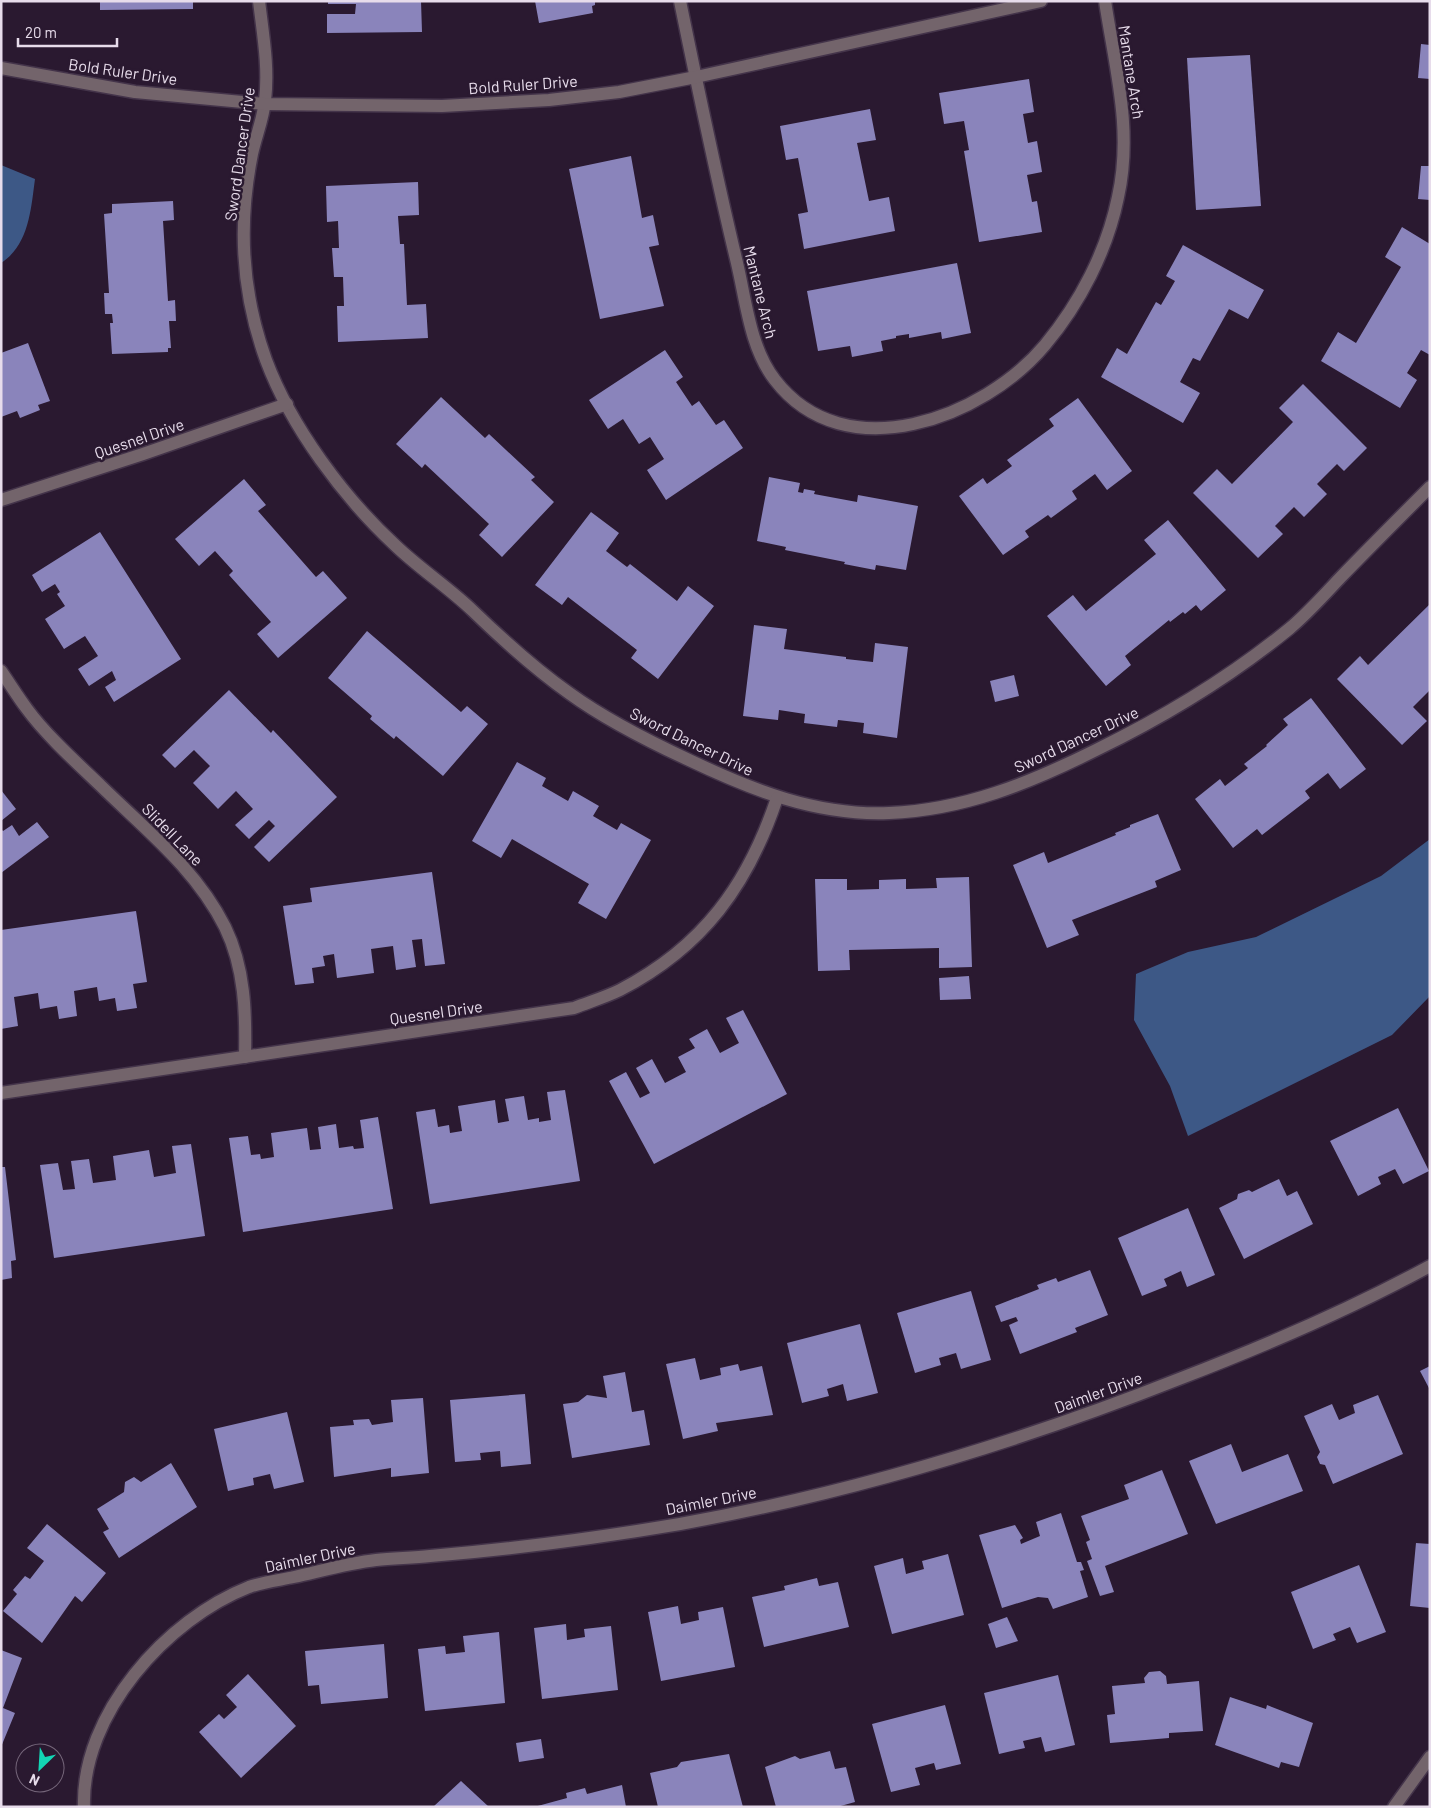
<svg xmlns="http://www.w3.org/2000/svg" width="1431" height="1808" viewBox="0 0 1431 1808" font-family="Barlow,sans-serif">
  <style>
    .water { fill: #3d5886 }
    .building { fill: #8a84bb }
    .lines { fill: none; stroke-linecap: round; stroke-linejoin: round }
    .minor-casing { stroke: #44344a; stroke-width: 15 }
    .minor { stroke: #73646b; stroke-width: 12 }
    .labels { text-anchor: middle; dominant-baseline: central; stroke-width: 5; stroke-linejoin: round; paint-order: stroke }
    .street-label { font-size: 16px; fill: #e7dceb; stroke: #2a1930 }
  </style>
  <rect width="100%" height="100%" fill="#2a1930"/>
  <g class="water">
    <path d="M1 165 35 179C31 209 29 245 1 263Z"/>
    <polygon points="1430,839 1430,996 1392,1035 1188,1136 1170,1086 1134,1020 1136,974 1188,952 1256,937 1381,876"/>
  </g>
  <g class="building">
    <polygon points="100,1 193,1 193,9 100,10"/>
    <polygon points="328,1 421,1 422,32 327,33 327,14 355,14 356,4 328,4"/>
    <polygon points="535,1 595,1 595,5 592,6 593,13 539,23"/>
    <polygon points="1421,44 1430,45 1430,79 1418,78"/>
    <polygon points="1250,55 1261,206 1196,210 1187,58"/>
    <polygon points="1029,79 1034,112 1023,114 1028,143 1037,141 1042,172 1027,175 1032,202 1037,201 1042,232 979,242 964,151 969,150 964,121 944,124 939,93"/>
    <polygon points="870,109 876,140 857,143 869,201 889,197 895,231 804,249 798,214 808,212 798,158 786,160 780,126"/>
    <polygon points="631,156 642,218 653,215 659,245 649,247 664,306 600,319 569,169"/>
    <polygon points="1421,166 1430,166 1430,200 1418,199"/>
    <polygon points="418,182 419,215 398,216 400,244 404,244 407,305 426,304 428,338 338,342 337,306 344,306 343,277 334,277 332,248 339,248 338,221 327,222 326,186"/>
    <polygon points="173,201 174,220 163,221 168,301 175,300 176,321 169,321 171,348 168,348 168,352 112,354 110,323 113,323 112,314 105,314 104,293 109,293 104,214 112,213 112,204"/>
    <polygon points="1402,227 1430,244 1430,355 1421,350 1407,373 1417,380 1400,408 1321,361 1338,332 1356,343 1401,267 1385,257"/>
    <polygon points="1183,245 1264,290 1248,319 1229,309 1200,361 1193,358 1180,382 1200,393 1183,423 1101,377 1117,348 1127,354 1156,302 1161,305 1175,281 1166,276"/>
    <polygon points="957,263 971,333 942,339 941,332 909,338 909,334 896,336 896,338 881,341 883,351 852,357 850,346 818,351 807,291"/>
    <polygon points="28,343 50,401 38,405 40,410 20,418 17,411 1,417 1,353"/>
    <polygon points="665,350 683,377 676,382 692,406 699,401 716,425 724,420 743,448 666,500 647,470 664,459 650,437 639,444 623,419 608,429 589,400"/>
    <polygon points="1303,384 1367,448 1344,471 1337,464 1317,484 1327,494 1304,517 1294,507 1275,526 1283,534 1258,558 1193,493 1217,469 1232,484 1293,422 1279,408"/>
    <polygon points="441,397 485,438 489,434 535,477 531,480 554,502 502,557 479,535 489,524 425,464 422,468 396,444"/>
    <polygon points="1078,398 1132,471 1107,490 1095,474 1072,491 1077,499 1051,518 1048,515 1025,531 1029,537 1003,555 959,496 983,478 987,484 1012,466 1007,460 1054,426 1049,419"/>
    <polygon points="769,477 800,483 798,492 803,493 804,489 815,491 814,494 857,502 858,495 918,506 906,570 876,565 875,570 844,564 845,562 785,550 786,547 757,541"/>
    <polygon points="244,479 266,505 258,511 316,577 323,571 347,598 278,658 257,634 271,622 229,575 233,571 215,551 199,566 175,539"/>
    <polygon points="591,512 619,533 606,551 627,567 630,564 677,601 688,586 714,606 658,679 631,658 637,650 568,597 562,605 535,585"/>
    <polygon points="1168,520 1226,590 1201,611 1196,605 1185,614 1183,612 1170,622 1169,620 1125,656 1131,665 1106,686 1047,616 1073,595 1086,611 1156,554 1144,540"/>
    <polygon points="100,532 181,659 114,702 105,687 116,680 112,671 89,686 78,669 98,656 85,636 64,649 45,619 65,606 57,594 60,592 55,584 42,592 32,575"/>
    <polygon points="1430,604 1430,690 1413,707 1427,721 1402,745 1337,679 1360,656 1368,665"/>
    <polygon points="754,625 787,629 784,649 846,657 846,659 873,662 875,643 908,647 897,738 863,733 864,723 838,720 837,727 804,723 805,714 779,710 778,720 743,716"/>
    <polygon points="367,631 461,712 467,706 488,724 443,776 396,736 394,739 370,719 372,716 328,678"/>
    <polygon points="1014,675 1019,696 995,702 990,681"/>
    <polygon points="229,690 271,733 273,730 337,797 269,862 254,847 275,826 269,820 249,839 235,825 253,809 236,791 218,809 193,783 210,766 194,750 175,768 162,755"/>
    <polygon points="1311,698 1366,769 1340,789 1328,773 1305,791 1310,798 1262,835 1257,829 1233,848 1195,799 1220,779 1225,786 1248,768 1244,764 1267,746 1266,745 1288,725 1283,719"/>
    <polygon points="517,762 546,778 542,786 568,801 573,791 599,806 593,816 617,830 621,823 651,840 606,919 578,903 589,884 512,839 501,858 472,841"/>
    <polygon points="1,790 16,809 1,821"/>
    <polygon points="1158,814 1181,870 1155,881 1157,887 1072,920 1079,935 1047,948 1013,865 1044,852 1048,863 1116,835 1115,833 1130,827 1130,825"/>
    <polygon points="37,822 49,837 1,873 1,829 3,831 12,825 19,836"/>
    <polygon points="432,872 445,964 425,966 422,939 412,940 416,967 396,970 393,946 371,949 374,973 337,978 334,954 323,956 325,966 312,968 314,983 295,985 283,906 312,902 310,888"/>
    <polygon points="969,877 972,967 939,968 939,948 849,950 850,970 818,971 815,879 847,879 847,890 879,889 879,880 906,879 906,889 937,888 936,878"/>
    <polygon points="136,911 147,982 133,984 137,1008 117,1011 115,998 99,1001 97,987 74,991 77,1016 59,1019 57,1006 40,1009 38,993 14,997 18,1026 1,1029 1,930"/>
    <polygon points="969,976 971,999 940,1000 939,978"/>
    <polygon points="743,1010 787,1094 654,1164 609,1081 626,1072 640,1098 650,1093 636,1068 652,1059 665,1083 686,1072 678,1057 695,1048 689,1039 707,1029 720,1053 739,1043 726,1018"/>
    <polygon points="565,1090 580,1181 430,1204 416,1112 435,1109 438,1127 449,1125 450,1133 462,1131 458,1106 495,1100 498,1123 509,1121 505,1099 524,1096 528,1120 539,1118 539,1122 551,1120 547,1092"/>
    <polygon points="1398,1108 1429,1171 1403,1184 1395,1169 1378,1177 1381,1184 1358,1196 1330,1141"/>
    <polygon points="378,1117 393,1209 243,1232 229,1138 248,1136 251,1155 260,1154 261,1159 274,1157 271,1133 307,1128 310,1150 321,1149 318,1127 336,1124 339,1148 353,1146 354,1149 364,1148 360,1120"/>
    <polygon points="191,1144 205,1236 54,1258 40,1165 58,1163 63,1190 75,1189 71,1161 89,1159 93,1183 116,1180 113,1156 149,1150 154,1177 176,1173 172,1146"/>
    <polygon points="1,1167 5,1167 16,1260 11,1261 12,1278 1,1280"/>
    <polygon points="1279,1179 1287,1196 1297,1191 1313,1224 1244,1259 1219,1208 1237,1199 1238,1194 1249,1190 1252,1192"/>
    <polygon points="1188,1208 1215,1275 1187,1287 1181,1271 1164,1279 1167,1286 1142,1296 1118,1238"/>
    <polygon points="1090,1270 1108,1315 1075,1328 1077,1332 1020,1354 1009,1325 1018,1321 1016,1317 1001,1322 995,1306 1039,1289 1037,1285 1056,1278 1058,1282"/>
    <polygon points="971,1291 991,1360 961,1369 956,1353 939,1358 941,1365 915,1373 897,1313"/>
    <polygon points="860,1324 878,1393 847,1401 843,1384 827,1389 829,1396 802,1403 787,1343"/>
    <polygon points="695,1358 700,1380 721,1375 720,1368 738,1364 740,1371 762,1366 773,1415 716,1423 718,1431 683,1439 666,1364"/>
    <polygon points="1430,1366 1430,1390 1420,1371"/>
    <polygon points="625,1372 632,1412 644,1410 650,1445 572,1458 563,1404 578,1402 587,1395 607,1398 603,1376"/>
    <polygon points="525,1394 531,1464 501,1467 500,1451 480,1453 481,1460 455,1462 450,1400"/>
    <polygon points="1378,1395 1403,1454 1333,1484 1325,1465 1320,1464 1317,1457 1320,1452 1304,1416 1332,1404 1339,1420 1355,1413 1353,1405"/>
    <polygon points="423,1398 429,1473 391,1477 391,1468 334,1477 330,1427 354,1425 353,1420 369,1419 372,1425 393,1422 391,1400"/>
    <polygon points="287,1412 304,1482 274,1489 270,1474 253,1478 254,1485 228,1491 214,1429"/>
    <polygon points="1231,1444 1242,1472 1288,1454 1303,1491 1216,1524 1189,1461"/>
    <polygon points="171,1463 197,1507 119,1558 103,1532 109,1529 97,1509 124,1492 125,1482 134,1477 141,1482"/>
    <polygon points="1162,1470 1188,1534 1105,1566 1114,1592 1100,1596 1087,1561 1092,1559 1086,1542 1090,1540 1081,1516 1129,1499 1124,1485"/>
    <polygon points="1061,1513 1077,1562 1081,1562 1084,1570 1080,1571 1088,1597 1053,1609 1048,1598 1038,1597 1002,1608 979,1535 1015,1525 1023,1538 1020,1540 1021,1544 1040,1536 1036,1522"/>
    <polygon points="47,1524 106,1573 82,1602 75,1596 42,1643 3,1611 17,1594 13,1590 25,1576 30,1579 44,1561 27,1548"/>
    <polygon points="1416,1543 1430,1544 1430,1608 1410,1606"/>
    <polygon points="948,1554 964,1615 892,1634 874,1566 903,1558 906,1574 924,1569 922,1561"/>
    <polygon points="1359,1565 1386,1632 1357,1643 1350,1627 1333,1634 1336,1640 1313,1649 1291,1592"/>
    <polygon points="817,1578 819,1586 838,1582 849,1627 764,1647 752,1597 785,1590 784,1586"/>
    <polygon points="678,1606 681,1624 699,1620 698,1612 723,1607 735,1667 661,1681 648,1612"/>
    <polygon points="1007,1617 1018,1641 996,1648 988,1624"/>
    <polygon points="566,1624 567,1640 585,1637 584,1629 611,1626 618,1690 542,1699 534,1628"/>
    <polygon points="499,1632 505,1703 425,1711 418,1649 445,1646 446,1654 465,1652 463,1636"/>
    <polygon points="384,1644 388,1698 321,1704 319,1685 308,1686 305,1651"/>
    <polygon points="1,1650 22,1658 3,1708 15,1713 1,1747"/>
    <polygon points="1160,1671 1166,1676 1167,1684 1199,1681 1203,1731 1169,1733 1169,1738 1110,1743 1107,1715 1115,1714 1112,1686 1145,1683 1144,1678 1149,1672"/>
    <polygon points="248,1674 296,1726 241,1778 199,1732 219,1714 224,1719 237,1707 226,1695"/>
    <polygon points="1058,1675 1075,1745 1045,1752 1041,1737 1023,1741 1025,1748 999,1754 984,1693"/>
    <polygon points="1230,1697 1266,1709 1267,1705 1313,1723 1299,1767 1281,1762 1279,1768 1215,1745"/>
    <polygon points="945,1705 961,1764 936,1770 934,1763 915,1768 920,1785 891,1792 872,1724"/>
    <polygon points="541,1739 544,1758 519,1762 516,1743"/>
    <polygon points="830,1751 835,1769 846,1767 855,1802 837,1807 776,1807 765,1767 795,1756 800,1759"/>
    <polygon points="729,1754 743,1807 658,1807 650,1773 677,1767 681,1762"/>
    <polygon points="461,1781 489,1807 433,1807"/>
    <polygon points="622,1785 626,1807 534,1807 567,1798 566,1793 585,1788 587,1794"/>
  </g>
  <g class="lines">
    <defs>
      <g id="minor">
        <path d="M259 1C263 35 269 67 265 101 263 119 256 136 252 154 238 223 242 294 266 360 291 427 344 498 396 546 420 569 448 587 473 611 503 640 535 669 569 693 606 720 648 741 689 760 752 790 817 816 889 813 964 810 1030 783 1096 750 1164 717 1230 677 1289 629 1307 614 1324 595 1340 578 1370 547 1400 517 1430 487"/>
        <path d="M680 1C698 89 716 176 737 263 746 301 750 348 775 380 845 471 984 418 1045 345 1080 303 1107 251 1118 197 1133 130 1115 68 1105 1"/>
        <polyline points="1,68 135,92 265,104 442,106 549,100 619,92 696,77 1041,1"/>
        <polyline points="1,500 143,454 287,404"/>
        <path d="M1 671C10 684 18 697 27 709 46 735 77 763 101 786 146 830 196 869 225 927 245 968 246 1013 245 1057"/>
        <path d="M1 1093 574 1008C589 1002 606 997 620 990 703 947 748 885 777 798"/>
        <path d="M84 1807C81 1714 167 1619 249 1587 263 1582 280 1580 294 1577 321 1571 349 1563 376 1560 394 1558 412 1558 430 1556 514 1549 597 1538 680 1524 851 1493 1017 1443 1179 1379 1265 1346 1349 1310 1430 1266"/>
        <polyline points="1394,1807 1430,1757"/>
      </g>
    </defs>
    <use href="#minor" class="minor-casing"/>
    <use href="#minor" class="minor"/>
  </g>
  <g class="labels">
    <g class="street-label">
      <text transform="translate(123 71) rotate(8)">Bold Ruler Drive</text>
      <text transform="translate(1132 72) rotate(81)">Mantane Arch</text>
      <text transform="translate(523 84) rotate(-4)">Bold Ruler Drive</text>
      <text transform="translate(239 154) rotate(-82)">Sword Dancer Drive</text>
      <text transform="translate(761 292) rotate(76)">Mantane Arch</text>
      <text transform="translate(139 438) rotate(-19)">Quesnel Drive</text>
      <text transform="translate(1076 739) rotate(-25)">Sword Dancer Drive</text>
      <text transform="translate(692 741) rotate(26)">Sword Dancer Drive</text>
      <text transform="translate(173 834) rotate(46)">Slidell Lane</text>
      <text transform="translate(436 1012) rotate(-8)">Quesnel Drive</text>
      <text transform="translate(1098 1392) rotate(-20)">Daimler Drive</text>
      <text transform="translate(711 1500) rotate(-11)">Daimler Drive</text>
      <text transform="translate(310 1557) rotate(-12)">Daimler Drive</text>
    </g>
  </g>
  <rect width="1431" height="1808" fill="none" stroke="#e7dceb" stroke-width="5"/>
  <g transform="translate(40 1768) rotate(205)"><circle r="24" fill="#2a1930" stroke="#76677b"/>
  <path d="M0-4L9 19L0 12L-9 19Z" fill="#13d5b4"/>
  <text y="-8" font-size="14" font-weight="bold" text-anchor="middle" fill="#e7dceb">N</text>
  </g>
  <path d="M18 38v8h99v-8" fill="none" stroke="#e7dceb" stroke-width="2.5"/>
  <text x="25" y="38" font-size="15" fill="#e7dceb" stroke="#2a1930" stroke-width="4" paint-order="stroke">20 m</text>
</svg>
